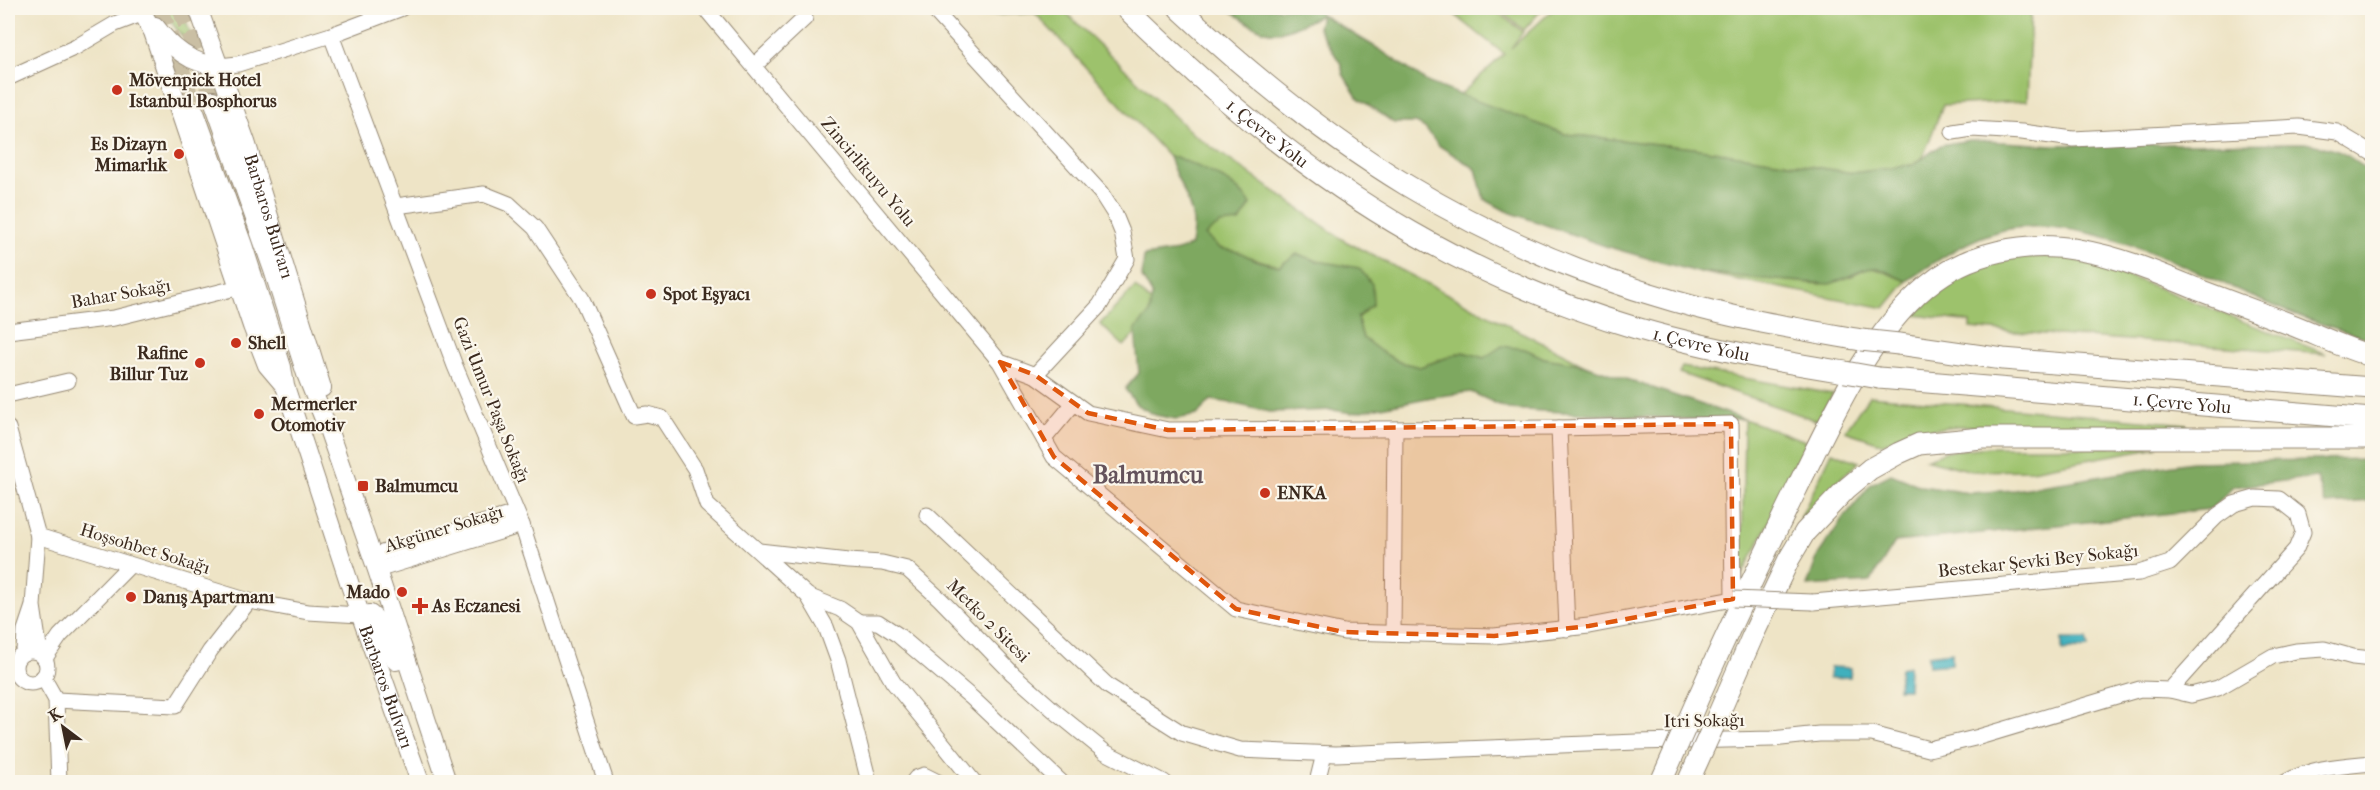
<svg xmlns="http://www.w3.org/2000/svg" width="2380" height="790" viewBox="0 0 2380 790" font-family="'IM FELL French Canon',serif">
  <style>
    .green { fill: #9dc26c; stroke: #6c7645; stroke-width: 1.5 }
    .forest { fill: #7ea860; stroke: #5c693f; stroke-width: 1.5 }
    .water { fill: #41b0bd; stroke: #3e6d6e; stroke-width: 1.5 }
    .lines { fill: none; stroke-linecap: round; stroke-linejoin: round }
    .major-tunnel { stroke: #cabfa4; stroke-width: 18; stroke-dasharray: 18 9; stroke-linecap: butt }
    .minor-casing { stroke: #948772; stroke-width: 17 }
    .major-casing { stroke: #948772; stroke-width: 20 }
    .highway-casing { stroke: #948772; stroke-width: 23 }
    .minor { stroke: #fff; stroke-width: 15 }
    .major { stroke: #fff; stroke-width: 18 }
    .highway { stroke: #fff; stroke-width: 21 }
    .minor-bridge-casing { stroke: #948772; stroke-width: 17; stroke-linecap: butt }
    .highway-bridge-casing { stroke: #948772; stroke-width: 23; stroke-linecap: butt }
    .minor-bridge { stroke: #fff; stroke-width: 15 }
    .highway-bridge { stroke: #fff; stroke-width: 21 }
    .marked { fill: #df570d; fill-opacity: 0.2; stroke: #df570d; stroke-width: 4.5; stroke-dasharray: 12 8; stroke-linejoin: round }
    .poi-dot { fill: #c8321e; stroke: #fbf7ec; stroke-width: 2 }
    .labels { text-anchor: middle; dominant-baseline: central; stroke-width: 4.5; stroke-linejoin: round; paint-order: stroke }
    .poi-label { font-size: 18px; font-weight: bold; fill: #3b2a1e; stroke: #fbf7ec; text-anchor: start }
    .street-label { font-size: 18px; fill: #3b2a1e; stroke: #fbf7ec }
    .district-label { font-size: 24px; font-weight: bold; fill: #64535c; stroke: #fbf7ec }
  </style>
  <rect width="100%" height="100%" fill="#fbf7ec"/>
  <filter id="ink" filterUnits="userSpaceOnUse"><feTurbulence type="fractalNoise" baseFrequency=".0167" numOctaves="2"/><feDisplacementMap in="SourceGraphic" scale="12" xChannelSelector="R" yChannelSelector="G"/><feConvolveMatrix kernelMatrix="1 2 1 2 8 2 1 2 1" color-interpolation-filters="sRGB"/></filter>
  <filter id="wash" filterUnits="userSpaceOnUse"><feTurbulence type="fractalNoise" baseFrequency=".008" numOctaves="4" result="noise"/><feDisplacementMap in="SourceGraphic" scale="24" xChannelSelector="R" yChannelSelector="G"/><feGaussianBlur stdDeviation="1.35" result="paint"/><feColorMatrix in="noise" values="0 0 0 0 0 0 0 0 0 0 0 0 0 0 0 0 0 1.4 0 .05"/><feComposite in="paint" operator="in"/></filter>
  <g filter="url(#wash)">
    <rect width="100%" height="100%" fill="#eee4c6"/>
    <g class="green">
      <polygon points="160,8 181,8 194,43 189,45"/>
      <polygon points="965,8 1061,8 1193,134 1345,241 1585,365 1544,358 1525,349 1484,358 1463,352 1420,367 1399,362 1380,351 1363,338 1357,318 1373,304 1359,269 1317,261 1297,254 1279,266 1219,248 1204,235 1220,224 1176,157 1169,157 1035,13 974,16"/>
      <polygon points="1461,8 1492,8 1523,32 1511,48 1555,8 2031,8 2027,101 1943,105 1923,157 1913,165 1853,173 1693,148 1565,134 1459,96 1504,54 1455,15"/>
      <polygon points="1496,8 1543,8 1524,30"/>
      <path d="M2025 256 2068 257 2133 278 2326 354 2014 332 1970 328V322L1915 315C1936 295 1961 273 1988 263 1999 259 2013 258 2025 256Z"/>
      <path d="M1868 268C1882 268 1893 277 1907 281L1885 308 1693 271 1819 284C1837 283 1852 277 1868 268Z"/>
      <polygon points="1135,287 1158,308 1124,346 1100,324"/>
      <polygon points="1682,367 1833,394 1818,421 1679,373"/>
      <polygon points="1869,396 2186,424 2187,428 1958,426 1923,430 1883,444 1845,431"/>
      <polygon points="1744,419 1811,443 1742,575"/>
      <polygon points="1990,447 2158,447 2031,470 1972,471 1925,459 1947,451"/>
      <polygon points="1832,452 1859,462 1841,478 1804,520 1800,519"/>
    </g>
    <g class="forest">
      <path d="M1228 8H1314L1322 15 1377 48 1429 83 1565 134 1693 148 1853 173 1913 165 1941 145 1970 140 2053 145 2306 143C2340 150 2346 152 2372 174V340C2348 332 2323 325 2299 316 2214 284 2095 210 2004 230 1968 238 1937 261 1907 281 1896 278 1885 269 1876 268 1862 267 1844 281 1829 284L1752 278 1693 271 1605 246 1506 211 1484 199 1476 169 1438 145 1425 128 1416 123H1394L1357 97 1343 74 1341 64 1318 28 1321 15C1308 21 1292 30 1277 32 1263 35 1238 17 1228 8Z"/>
      <path d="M1169 157H1176C1207 171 1230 177 1251 204L1240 222 1220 224 1205 235 1219 248 1239 252 1258 261 1279 266 1297 254 1317 261 1359 268 1372 284 1373 304 1357 318 1363 338 1380 351 1399 362 1420 367 1463 352 1484 358 1502 346 1525 349 1544 358 1585 365 1744 419 1703 420 1508 409 1471 392 1432 397 1352 413 1333 410 1269 412 1231 403 1211 400 1197 415 1176 419 1155 415 1137 405 1125 389 1139 373 1135 330 1149 314 1152 295 1142 277 1144 256 1178 251 1191 245C1192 237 1194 228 1193 221 1190 198 1176 179 1169 157Z"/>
      <polygon points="2372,459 2372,501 2325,504 2317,477 2233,487 2211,509 1895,542 1870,582 1807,586 1818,555 1842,520 1871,484 1891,474 1921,486 1970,493 2015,490 2192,462"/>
    </g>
    <g class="water">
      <polygon points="2062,639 2087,639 2088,648 2062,651"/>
      <polygon points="1952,652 1952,664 1929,666 1928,655"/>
      <polygon points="1909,666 1908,689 1898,689 1900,668"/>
      <polygon points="1830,667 1851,668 1850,677 1829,678"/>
    </g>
  </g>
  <g filter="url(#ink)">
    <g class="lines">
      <g class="major-tunnel">
        <polyline points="160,8 195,112"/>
        <polyline points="181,8 213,100"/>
      </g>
      <defs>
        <g id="minor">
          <polyline points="705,8 1000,362 1054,457 1236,609 1344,632 1494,636 1589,626 1733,599 1731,424 1559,428 1168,430 1088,413 1035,375 1000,362"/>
          <polyline points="932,8 1101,193 1115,215 1122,232 1127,259 1100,305 1035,375"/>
          <polyline points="331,35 455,366 522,525 606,782"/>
          <polyline points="219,66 238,64 331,35 402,8"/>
          <polyline points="754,66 805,18"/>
          <polyline points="8,78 76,47 115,24 144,13"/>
          <polyline points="1953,132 1972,129 2022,132 2073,139 2299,127 2337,132 2372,153"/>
          <polyline points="396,206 484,194 509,204 535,228 582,299 634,416 647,414 662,418 695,469 707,505 808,596 826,627 838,660 869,782"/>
          <polyline points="8,331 114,318 240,287"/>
          <polyline points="8,395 68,381"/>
          <polyline points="8,428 38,536 249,601 308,612 360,615"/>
          <polyline points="1559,428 1567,629"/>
          <polyline points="1044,439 1074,403"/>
          <polyline points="927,515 1108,686 1182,733 1240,750 1336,754 1637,742 1772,739 1819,734 1872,734 1929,749 1979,737 2140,689 2170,690 2191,695 2218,688 2273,656 2296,651 2324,649 2353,657 2372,659"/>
          <polyline points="38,536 33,606 40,653"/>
          <polyline points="759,551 848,561 882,563 907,569 940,599 1013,674 1057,713 1105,752 1164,782"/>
          <polyline points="372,556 516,513"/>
          <polyline points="377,570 522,525"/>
          <polyline points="808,596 840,609 859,622 893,682 974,782"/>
          <polyline points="1813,602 2139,573 2170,563 2217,516 2234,504 2255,498 2279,499 2298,514 2303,532 2296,549 2170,690"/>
          <polyline points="859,622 878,622 898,635 972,698 1061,782"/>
          <polyline points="1393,633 1395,430"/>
          <circle cx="31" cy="667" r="16"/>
          <polyline points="24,653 25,630 32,609"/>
          <polyline points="45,658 60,636 130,565"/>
          <polyline points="43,677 56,700 59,782"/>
          <polyline points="56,700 175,706 210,651 249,601"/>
          <polyline points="913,782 916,778 924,775 938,782"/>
          <polyline points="1317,782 1324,754"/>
          <path d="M2286 782C2313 767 2342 766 2372 763"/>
        </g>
        <g id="major">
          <polyline points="140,8 153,32 252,326 267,365 284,385"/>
          <path id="s1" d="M198 8 246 142 322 388"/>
          <path d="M155 26C172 48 190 64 219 66"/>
          <polyline points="213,100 273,270 306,374 328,429 377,570 447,782"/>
          <path id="s2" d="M195 112 243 245 282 367 285 386 351 588 420 782"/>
          <polyline points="360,615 370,614 378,621 396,661"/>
        </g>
        <g id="highway">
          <path id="s3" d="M1126 8C1211 92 1306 172 1411 232 1480 272 1559 305 1636 328 1704 348 1774 361 1845 372"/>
          <path d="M1179 8C1328 148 1476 245 1674 301 1736 319 1799 329 1861 340"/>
          <polyline points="1899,344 2003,359 2372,388"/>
          <path id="s4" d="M1879 378 2372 419"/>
          <path d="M1689 719C1723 641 1759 565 1796 490 1830 421 1868 335 1927 286 1967 252 2028 240 2079 250 2121 257 2160 274 2199 290 2231 302 2263 314 2295 326 2320 336 2346 349 2372 356"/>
          <polyline points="1713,727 1753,635 1789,559 1805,532 1846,489 1870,469 1899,453 1919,444 1982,438 2372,438"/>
        </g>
      </defs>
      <use href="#minor" class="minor-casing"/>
      <use href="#major" class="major-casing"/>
      <use href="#highway" class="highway-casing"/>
      <use href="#minor" class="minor"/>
      <use href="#major" class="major"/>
      <use href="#highway" class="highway"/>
      <defs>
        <polyline id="minor-bridge" points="1733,599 1813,602"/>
        <g id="highway-bridge">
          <polyline points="1861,340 1899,344"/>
          <polyline points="1845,372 1879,378"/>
          <polyline points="1661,782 1689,719"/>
          <polyline points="1688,782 1713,727"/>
        </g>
      </defs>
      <use href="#minor-bridge" class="minor-bridge-casing"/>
      <use href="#highway-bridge" class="highway-bridge-casing"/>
      <use href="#minor-bridge" class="minor-bridge"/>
      <use href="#highway-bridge" class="highway-bridge"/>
    </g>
  </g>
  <path class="marked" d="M1000 362 1035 375 1088 413 1168 430 1731 424 1733 599 1589 626 1494 636 1344 632 1236 609 1054 457Z"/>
  <g class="poi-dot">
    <circle cx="117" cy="90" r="6"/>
    <circle cx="179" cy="154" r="6"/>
    <circle cx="651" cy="294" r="6"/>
    <circle cx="236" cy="343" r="6"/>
    <circle cx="200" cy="363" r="6"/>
    <circle cx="259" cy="414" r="6"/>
    <rect x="357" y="480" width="12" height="12" rx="3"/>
    <circle cx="1265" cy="493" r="6"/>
    <circle cx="402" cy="592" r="6"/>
    <circle cx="131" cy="597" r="6"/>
    <path d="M417 597h6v6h6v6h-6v6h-6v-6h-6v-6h6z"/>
  </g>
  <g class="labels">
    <g class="poi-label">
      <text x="129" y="80">Mövenpick Hotel<tspan x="129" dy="21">Istanbul Bosphorus</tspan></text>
      <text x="167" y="144" text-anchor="end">Es Dizayn<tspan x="167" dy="21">Mimarlık</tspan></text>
      <text x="663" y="294">Spot Eşyacı</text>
      <text x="248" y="343">Shell</text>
      <text x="188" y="353" text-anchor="end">Rafine<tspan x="188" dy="21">Billur Tuz</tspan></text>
      <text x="271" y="404">Mermerler<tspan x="271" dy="21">Otomotiv</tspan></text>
      <text x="375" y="486">Balmumcu</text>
      <text x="1277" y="493">ENKA</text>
      <text x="390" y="592" text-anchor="end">Mado</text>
      <text x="143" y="597">Danış Apartmanı</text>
      <text x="432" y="606">As Eczanesi</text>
    </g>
    <g class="street-label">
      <text stroke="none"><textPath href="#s3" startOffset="189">1. Çevre Yolu</textPath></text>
      <text transform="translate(868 172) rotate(50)">Zincirlikuyu Yolu</text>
      <text stroke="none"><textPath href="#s1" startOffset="220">Barbaros Bulvarı</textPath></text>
      <text transform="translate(121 294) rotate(-10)">Bahar Sokağı</text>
      <text stroke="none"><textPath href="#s3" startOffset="676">1. Çevre Yolu</textPath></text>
      <text transform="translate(491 400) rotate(68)">Gazi Umur Paşa Sokağı</text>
      <text stroke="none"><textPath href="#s4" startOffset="304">1. Çevre Yolu</textPath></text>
      <text transform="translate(444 529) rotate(-17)">Akgüner Sokağı</text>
      <text transform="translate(145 549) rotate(17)">Hoşsohbet Sokağı</text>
      <text transform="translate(2038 561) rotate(-6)">Bestekar Şevki Bey Sokağı</text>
      <text transform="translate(988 621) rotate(45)">Metko 2 Sitesi</text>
      <text stroke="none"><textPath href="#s2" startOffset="606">Barbaros Bulvarı</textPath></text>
      <text transform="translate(1704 721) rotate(-1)">Itri Sokağı</text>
    </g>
    <g class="district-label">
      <text x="1148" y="475">Balmumcu</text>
    </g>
  </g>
  <rect width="2380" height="790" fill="none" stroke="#fbf7ec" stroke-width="30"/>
  <g transform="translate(63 727) rotate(328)" stroke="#fbf7ec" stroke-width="4.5" paint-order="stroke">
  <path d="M0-4.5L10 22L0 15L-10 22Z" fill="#3b2a1e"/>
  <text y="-9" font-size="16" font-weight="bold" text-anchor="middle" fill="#3b2a1e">K</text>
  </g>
</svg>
